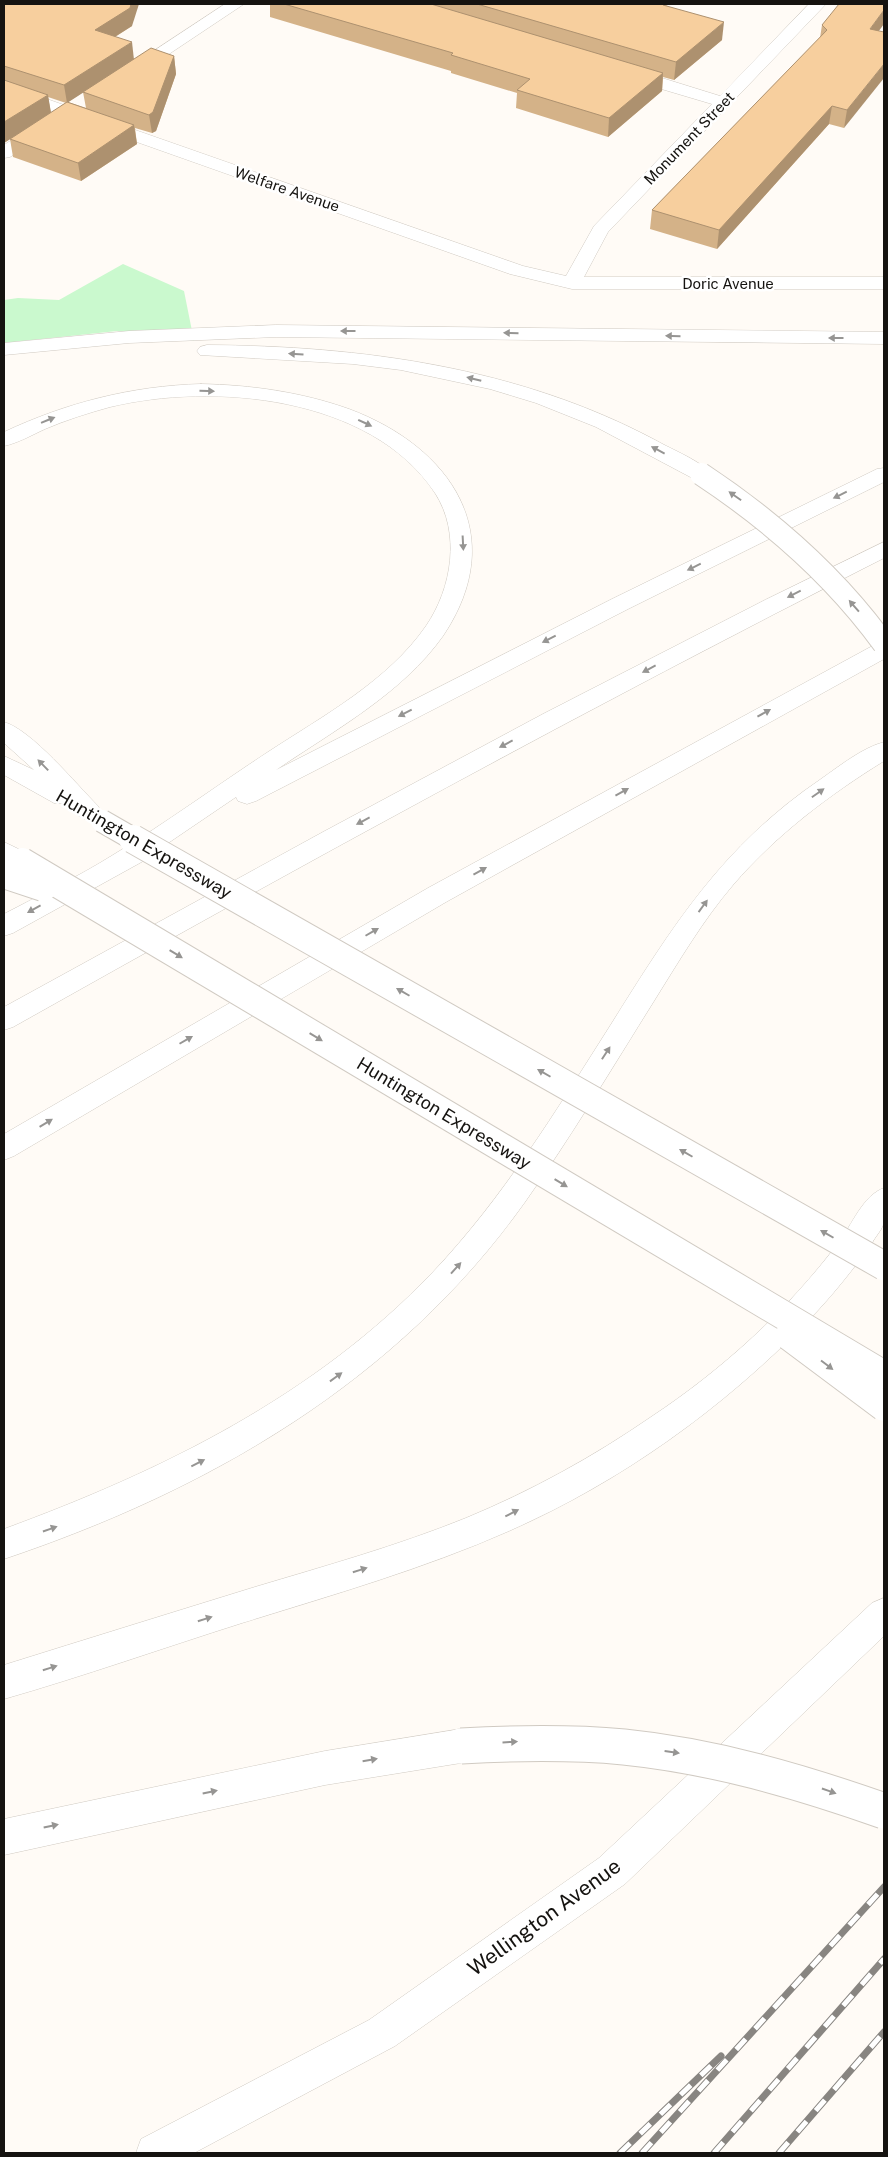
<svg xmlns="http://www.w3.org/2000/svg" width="888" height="2157" viewBox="0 0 888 2157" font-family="'Public Sans',sans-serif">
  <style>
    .green { fill: #caf9ce }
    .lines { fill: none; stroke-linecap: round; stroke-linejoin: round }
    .street-casing { stroke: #d0cac2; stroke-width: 1 }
    .secondary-casing { stroke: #d0cac2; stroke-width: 1 }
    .highway-casing { stroke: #d0cac2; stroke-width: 1 }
    .street { fill: #fff; fill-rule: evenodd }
    .secondary { fill: #fff; fill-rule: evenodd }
    .highway { fill: #fff; fill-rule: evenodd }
    .rail-casing { stroke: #888581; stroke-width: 7 }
    .rail { stroke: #fff; stroke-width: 5; stroke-dasharray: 14; stroke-linecap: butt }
    .highway-bridge-far2-casing { stroke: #d0cac2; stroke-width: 24; stroke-linecap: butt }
    .highway-bridge-far1-casing { stroke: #d0cac2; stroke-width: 30; stroke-linecap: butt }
    .highway-bridge-casing { stroke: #d0cac2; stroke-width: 37; stroke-linecap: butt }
    .highway-bridge-far2 { stroke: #fff; stroke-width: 22 }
    .highway-bridge-far1 { stroke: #fff; stroke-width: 28 }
    .highway-bridge { stroke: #fff; stroke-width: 35 }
    .wall { fill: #d4b288; fill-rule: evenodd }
    .shaded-wall { fill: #ad916f }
    .building { fill: #f7cf9e; stroke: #ad916f }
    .oneway { fill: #969593 }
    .labels { text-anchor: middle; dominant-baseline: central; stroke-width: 5; stroke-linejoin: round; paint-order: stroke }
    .far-street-label { font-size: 15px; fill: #151310; stroke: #fff }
    .street-label { font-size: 18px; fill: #151310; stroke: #fff }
    .near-street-label { font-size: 21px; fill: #151310; stroke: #fff }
  </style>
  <rect width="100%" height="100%" fill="#fffbf6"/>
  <polygon class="green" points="123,264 184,291 194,341 117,331 4,343 4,300 18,298 59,300"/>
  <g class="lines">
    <defs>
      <g id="street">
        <polygon points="225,4 244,4 136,76 124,76 122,72"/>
        <polygon points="809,4 826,4 608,232 584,277 884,277 884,289 572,289 510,274 4,95 4,84 523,266 566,276 594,226 712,104 621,77 619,73 621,69 633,69 720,96"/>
        <polygon points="44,122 50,123 53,127 50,131 10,157 4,158 4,145 38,123"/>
      </g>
      <polygon id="secondary" points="884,1598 884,1636 625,1884 395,2046 194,2153 136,2153 141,2139 369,2020 599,1858 872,1603"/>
      <g id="highway">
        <polygon points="276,325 884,332 884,344 276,337 129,343 4,355 4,343 129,331"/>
        <path d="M207 345C361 346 519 367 657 441 671 449 703 462 711 474L708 479 701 480 694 479 596 427 536 403 490 389 401 370 353 364 200 355 197 351 200 347Z"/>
        <path d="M201 384C251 385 301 392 349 409 451 447 511 535 443 636 402 694 333 731 276 770L612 599 877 469 884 468V482L628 609 256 801 247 804 238 801 236 797 149 856 147 859 13 933 4 936V914C40 895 78 877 113 855 166 823 216 786 268 752 323 716 388 681 426 626 452 588 461 533 435 493 371 396 213 382 110 407 88 413 66 420 45 429 32 435 18 443 4 446V432C66 403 131 386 201 384Z"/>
        <path d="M884 542V558C590 707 301 865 13 1027L4 1030V1007L323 832 543 714 765 600Z"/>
        <polygon points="884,641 884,659 446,902 14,1156 4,1160 4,1134 428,888 876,644"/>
        <path d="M4 722C32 730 76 784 98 806L101 812 98 818C83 823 77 815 67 804L54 803 4 775V756L34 770 4 743Z"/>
        <path d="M884 742V761C829 795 776 835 733 885 703 920 679 961 654 1001 612 1068 571 1137 525 1202 397 1382 209 1490 4 1559V1529C162 1471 315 1396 433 1272 503 1198 556 1111 610 1026 672 927 722 846 821 779 841 765 862 748 884 742Z"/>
        <polygon points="4,842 31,855 35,862 31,869 22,871 4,863"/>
        <path d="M884 1188C884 1198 887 1215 883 1225 881 1231 875 1237 872 1243 853 1270 831 1297 808 1321 722 1409 622 1481 509 1531 423 1569 332 1595 242 1623 163 1648 84 1676 4 1699V1665C87 1639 171 1613 255 1587 325 1566 397 1546 466 1518 531 1491 593 1457 651 1417 722 1370 788 1310 839 1242 852 1225 863 1195 884 1188Z"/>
        <polygon points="461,1729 473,1734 478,1746 473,1758 461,1763 325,1785 4,1855 4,1819 325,1751"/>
      </g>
    </defs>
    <use href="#street" class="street-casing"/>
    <use href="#secondary" class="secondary-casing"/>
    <use href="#highway" class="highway-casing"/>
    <use href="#street" class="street"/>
    <use href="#secondary" class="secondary"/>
    <use href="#highway" class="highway"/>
    <defs>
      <g id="rail">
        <polyline points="620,2153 721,2056"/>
        <polyline points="642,2153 884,1887"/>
        <polyline points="714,2153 884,1959"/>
        <polyline points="779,2153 884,2032"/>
      </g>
    </defs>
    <use href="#rail" class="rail-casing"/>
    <use href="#rail" class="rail"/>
    <defs>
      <g id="highway-bridge-far2">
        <path d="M701 474C772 521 834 575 884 644"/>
        <polyline points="102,821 135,840"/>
      </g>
      <g id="highway-bridge-far1">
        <polyline points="133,839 884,1266"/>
        <polyline points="22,862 884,1375"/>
        <polyline points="4,874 43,887"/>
        <polyline points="789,1336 884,1407"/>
      </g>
      <path id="highway-bridge" d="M461 1746C515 1743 569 1742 624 1747 713 1756 799 1781 884 1811"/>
    </defs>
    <use href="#highway-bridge-far2" class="highway-bridge-far2-casing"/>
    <use href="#highway-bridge-far1" class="highway-bridge-far1-casing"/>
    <use href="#highway-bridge" class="highway-bridge-casing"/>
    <use href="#highway-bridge-far2" class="highway-bridge-far2"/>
    <use href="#highway-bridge-far1" class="highway-bridge-far1"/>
    <use href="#highway-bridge" class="highway-bridge"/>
  </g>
  <g class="wall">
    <path d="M4 4 132 26 115 37 134 59 174 56 176 74 156 131 152 133 135 128 137 144 81 181 13 157 10 139 4 143ZM83 92 86 108 68 102ZM48 97 66 103 51 113Z"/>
    <polygon points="270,4 667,4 666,5 722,40 674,80 663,77 662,91 608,137 516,108 517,93 451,73 451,71 270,17"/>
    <polygon points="822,25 879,31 844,128 829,124 717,249 650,229 652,210 820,38"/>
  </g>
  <g class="shaded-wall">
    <polygon points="131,4 139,4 132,26 97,48 95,30"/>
    <polygon points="884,10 884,24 867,47 870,29"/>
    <polygon points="724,22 722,40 674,80 676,62"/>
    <polygon points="132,42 134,60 67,103 64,85"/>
    <polygon points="174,56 176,74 156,131 152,133 149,115"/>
    <polygon points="884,64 884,78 844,128 847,110"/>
    <polygon points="663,73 662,91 608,137 609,118"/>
    <polygon points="48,95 51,113 4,143 4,122"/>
    <polygon points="832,106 829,124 717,249 719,230"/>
    <polygon points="134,125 137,144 81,181 78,163"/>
  </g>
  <g class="building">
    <polygon points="4,4 131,4 130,8 95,30 132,42 64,85 4,66"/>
    <polygon points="284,4 431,4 663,73 609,118 517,90 530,79 451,55 453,53"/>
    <polygon points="477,4 664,4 663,5 724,22 676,62"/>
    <polygon points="839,4 884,4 884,10 870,29 884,32 884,64 847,110 832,106 719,230 652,210 827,30 822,25"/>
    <polygon points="151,48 174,56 153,112 149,115 83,92"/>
    <polygon points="4,80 48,95 4,122"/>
    <polygon points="67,102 134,125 78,163 10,139"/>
  </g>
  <defs><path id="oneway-solid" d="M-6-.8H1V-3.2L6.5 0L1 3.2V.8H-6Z" transform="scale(1.25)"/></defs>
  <g class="oneway">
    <use href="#oneway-solid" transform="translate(348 331) rotate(-180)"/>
    <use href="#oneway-solid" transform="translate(511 333) rotate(-179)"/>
    <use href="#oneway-solid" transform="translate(673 336) rotate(-179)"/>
    <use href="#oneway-solid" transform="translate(836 338) rotate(180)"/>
    <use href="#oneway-solid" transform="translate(296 354) rotate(-177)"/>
    <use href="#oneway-solid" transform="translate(474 379) rotate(-166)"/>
    <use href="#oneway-solid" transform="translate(207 391) rotate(1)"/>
    <use href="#oneway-solid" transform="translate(48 420) rotate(-22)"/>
    <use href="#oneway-solid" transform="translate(365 423) rotate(25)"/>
    <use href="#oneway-solid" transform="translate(658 450) rotate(-152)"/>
    <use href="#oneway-solid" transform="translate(840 495) rotate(154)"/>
    <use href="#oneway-solid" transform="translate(735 496) rotate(-145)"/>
    <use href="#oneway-solid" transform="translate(463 543) rotate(87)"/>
    <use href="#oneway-solid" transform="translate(694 567) rotate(154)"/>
    <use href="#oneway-solid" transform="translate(794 594) rotate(153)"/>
    <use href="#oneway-solid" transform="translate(854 606) rotate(-131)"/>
    <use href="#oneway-solid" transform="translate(549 639) rotate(153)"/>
    <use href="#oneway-solid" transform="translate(649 669) rotate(152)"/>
    <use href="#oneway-solid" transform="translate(405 713) rotate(153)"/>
    <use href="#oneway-solid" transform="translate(764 713) rotate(-29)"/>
    <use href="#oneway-solid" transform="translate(506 744) rotate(152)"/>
    <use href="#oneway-solid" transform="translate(43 765) rotate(-134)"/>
    <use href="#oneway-solid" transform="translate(622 792) rotate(-29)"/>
    <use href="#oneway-solid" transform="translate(818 793) rotate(-35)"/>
    <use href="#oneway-solid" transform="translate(363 821) rotate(152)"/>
    <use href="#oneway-solid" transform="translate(480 871) rotate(-29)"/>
    <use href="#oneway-solid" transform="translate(703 906) rotate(-54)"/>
    <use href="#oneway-solid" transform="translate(34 909) rotate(151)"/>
    <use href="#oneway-solid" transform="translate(372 932) rotate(-30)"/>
    <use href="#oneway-solid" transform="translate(176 954) rotate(31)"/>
    <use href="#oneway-solid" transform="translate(403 992) rotate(-150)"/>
    <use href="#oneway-solid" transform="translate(316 1037) rotate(31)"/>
    <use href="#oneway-solid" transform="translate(186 1040) rotate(-30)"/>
    <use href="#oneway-solid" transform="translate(606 1053) rotate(-57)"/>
    <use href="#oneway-solid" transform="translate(544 1073) rotate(-150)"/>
    <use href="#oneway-solid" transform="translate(46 1123) rotate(-31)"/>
    <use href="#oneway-solid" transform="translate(686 1153) rotate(-150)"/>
    <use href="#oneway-solid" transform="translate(561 1183) rotate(31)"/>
    <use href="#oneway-solid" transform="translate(827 1234) rotate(-150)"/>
    <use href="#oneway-solid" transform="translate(456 1268) rotate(-48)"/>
    <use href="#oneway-solid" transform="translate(827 1365) rotate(37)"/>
    <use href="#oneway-solid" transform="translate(336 1377) rotate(-36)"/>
    <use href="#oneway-solid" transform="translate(198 1463) rotate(-27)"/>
    <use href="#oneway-solid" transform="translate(512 1513) rotate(-27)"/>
    <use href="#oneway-solid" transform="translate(50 1529) rotate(-19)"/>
    <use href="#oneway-solid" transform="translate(360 1570) rotate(-17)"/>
    <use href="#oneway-solid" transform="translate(205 1619) rotate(-17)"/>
    <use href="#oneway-solid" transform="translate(50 1668) rotate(-17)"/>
    <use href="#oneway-solid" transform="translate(510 1742) rotate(-3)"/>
    <use href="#oneway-solid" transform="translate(672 1752) rotate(8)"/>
    <use href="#oneway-solid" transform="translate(370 1760) rotate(-10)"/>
    <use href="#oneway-solid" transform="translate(829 1791) rotate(19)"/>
    <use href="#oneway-solid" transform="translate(210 1792) rotate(-12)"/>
    <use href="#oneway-solid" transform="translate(51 1826) rotate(-12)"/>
  </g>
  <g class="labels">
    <g class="far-street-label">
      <text transform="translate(689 138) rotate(-46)">Monument Street</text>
      <text transform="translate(287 189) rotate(19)">Welfare Avenue</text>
      <text x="728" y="283">Doric Avenue</text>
    </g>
    <g class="street-label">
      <text transform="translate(144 844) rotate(30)">Huntington Expressway</text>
      <text transform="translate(444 1113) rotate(31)">Huntington Expressway</text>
    </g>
    <g class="near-street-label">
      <text transform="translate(544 1917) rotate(-36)">Wellington Avenue</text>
    </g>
  </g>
  <rect width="888" height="2157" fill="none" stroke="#151310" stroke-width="10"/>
</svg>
